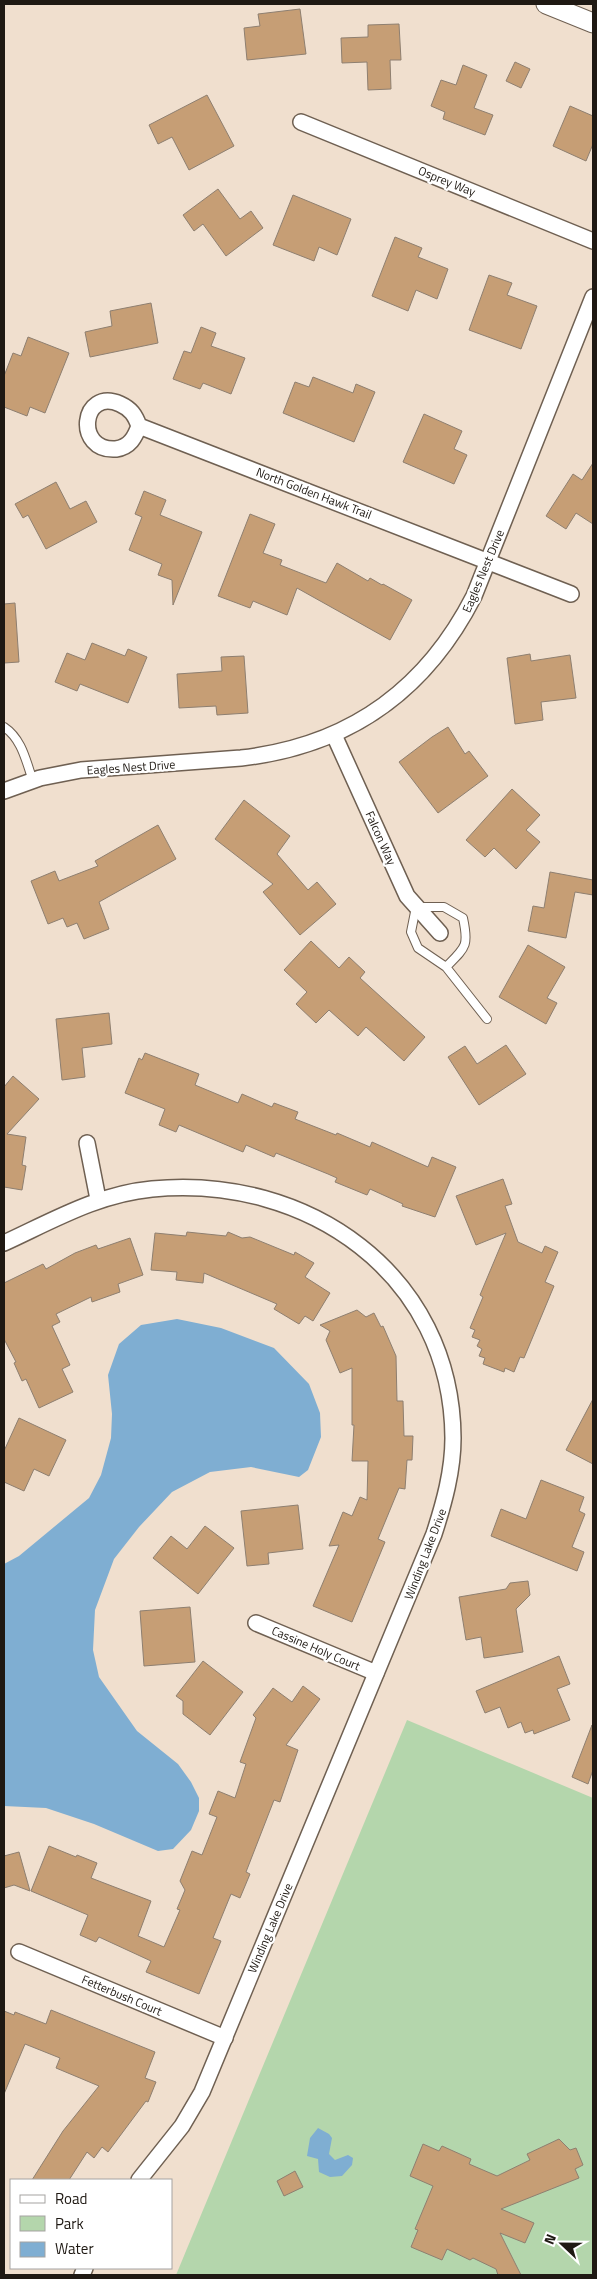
<svg xmlns="http://www.w3.org/2000/svg" width="597" height="2279" viewBox="0 0 597 2279" font-family="'Titillium Web',sans-serif">
  <style>
    .green { fill: #b4d6ac }
    .water { fill: #7faed2 }
    .building { fill: #c69e75; stroke: #8e7f70 }
    .lines { fill: none; stroke-linecap: round; stroke-linejoin: round }
    .service-casing { stroke: #6f6052; stroke-width: 10 }
    .minor-casing { stroke: #6f6052; stroke-width: 18 }
    .tertiary-casing { stroke: #6f6052; stroke-width: 21 }
    .service { stroke: #fff; stroke-width: 8 }
    .minor { stroke: #fff; stroke-width: 15 }
    .tertiary { stroke: #fff; stroke-width: 19 }
    .labels { text-anchor: middle; dominant-baseline: central; stroke-width: 4.5; stroke-linejoin: round; paint-order: stroke }
    .street-label { font-size: 12px; fill: #1f1913; stroke: #fff }
  </style>
  <rect width="100%" height="100%" fill="#f0dfce"/>
  <polygon class="green" points="407,1720 593,1798 593,2275 176,2275"/>
  <g class="water">
    <polygon points="177,1319 221,1328 274,1348 309,1384 320,1413 321,1437 308,1470 299,1477 251,1467 210,1472 172,1492 139,1527 114,1559 95,1610 93,1650 99,1677 137,1731 178,1764 191,1782 199,1798 199,1811 191,1830 173,1849 158,1851 94,1824 46,1808 4,1806 4,1564 19,1556 89,1498 101,1475 111,1438 112,1414 108,1375 119,1344 141,1325"/>
    <polygon points="318,2128 329,2134 332,2138 329,2154 335,2160 348,2155 353,2158 352,2165 342,2176 330,2177 319,2172 318,2159 307,2156 310,2138"/>
  </g>
  <g class="building">
    <polygon points="300,9 306,54 247,60 244,28 260,26 258,14"/>
    <polygon points="399,24 401,60 390,60 391,89 368,90 367,62 342,63 341,38 368,37 368,25"/>
    <polygon points="515,62 530,69 521,88 506,81"/>
    <polygon points="463,65 487,75 474,108 493,115 485,135 443,119 445,112 431,106 441,80 456,85"/>
    <polygon points="207,95 234,146 189,170 172,137 158,144 149,125"/>
    <polygon points="570,106 593,116 593,144 586,161 553,146"/>
    <polygon points="218,189 240,219 251,211 263,228 226,256 203,224 194,231 183,215"/>
    <polygon points="293,195 351,219 337,255 319,247 314,261 273,245"/>
    <polygon points="395,237 422,248 418,257 448,269 437,299 416,290 408,311 372,296"/>
    <polygon points="489,275 512,283 507,295 537,306 521,349 469,330"/>
    <polygon points="151,303 158,343 90,357 85,332 112,326 110,311"/>
    <polygon points="201,327 216,333 211,346 245,358 231,394 203,383 200,389 173,379 184,351 191,353"/>
    <polygon points="28,337 69,353 45,413 30,407 27,416 4,407 4,376 13,353 21,356"/>
    <polygon points="313,377 353,393 356,384 375,392 354,442 283,413 295,382 309,387"/>
    <polygon points="424,414 462,431 454,449 467,455 454,484 403,462"/>
    <polygon points="593,463 593,524 576,513 566,529 546,516 573,474 582,480"/>
    <polygon points="56,482 70,509 86,501 97,522 46,549 28,515 23,518 15,504"/>
    <polygon points="144,491 166,500 160,515 202,532 173,605 172,580 158,575 162,564 129,550 142,517 135,514"/>
    <polygon points="250,514 275,524 263,553 282,560 280,565 326,583 337,563 368,581 370,578 382,585 383,584 412,600 390,640 297,588 287,615 253,601 250,608 218,596"/>
    <polygon points="15,603 19,662 4,663 4,604"/>
    <polygon points="92,643 125,656 128,649 147,657 128,703 80,684 77,691 55,682 67,653 85,660"/>
    <polygon points="530,654 531,661 570,655 576,698 541,702 543,720 515,724 507,658"/>
    <polygon points="244,656 248,713 217,715 216,706 179,708 177,674 222,671 221,657"/>
    <polygon points="448,727 465,754 469,751 488,776 438,813 399,762 432,737"/>
    <polygon points="512,789 540,815 526,830 540,842 516,869 494,848 485,857 466,840"/>
    <polygon points="244,800 290,836 277,854 308,890 317,882 336,904 300,935 263,892 273,884 215,839"/>
    <polygon points="158,825 176,859 99,902 109,929 84,939 77,923 67,927 63,918 48,924 31,881 55,871 59,881 98,866 95,861"/>
    <polygon points="550,872 593,880 593,895 575,892 566,938 528,931 533,906 544,908"/>
    <polygon points="311,941 339,968 349,957 365,972 360,978 425,1037 404,1061 366,1027 358,1036 329,1010 316,1023 296,1004 307,992 284,970"/>
    <polygon points="528,945 565,967 547,998 557,1003 546,1024 499,997"/>
    <polygon points="109,1013 112,1044 82,1048 85,1077 62,1080 56,1019"/>
    <polygon points="506,1045 526,1074 479,1105 448,1057 465,1046 477,1064"/>
    <polygon points="145,1053 199,1074 195,1085 238,1103 242,1094 272,1107 274,1103 298,1112 295,1119 336,1135 337,1133 370,1147 372,1142 428,1167 432,1157 456,1167 435,1217 402,1206 403,1204 370,1189 367,1195 335,1182 337,1178 328,1174 276,1153 274,1157 246,1145 243,1152 179,1125 176,1132 159,1125 165,1109 125,1093 139,1058 142,1060"/>
    <polygon points="13,1076 39,1099 7,1134 26,1137 22,1165 26,1166 22,1190 4,1187 4,1087"/>
    <polygon points="503,1179 512,1204 505,1206 518,1242 542,1253 545,1246 558,1252 545,1282 554,1286 524,1358 520,1357 514,1372 505,1368 504,1372 483,1364 485,1358 479,1356 482,1349 477,1346 480,1340 472,1337 475,1330 470,1328 483,1297 480,1295 506,1233 476,1245 456,1196"/>
    <polygon points="187,1232 226,1236 228,1232 242,1238 250,1237 294,1255 295,1252 314,1263 305,1277 330,1293 313,1321 305,1316 299,1324 274,1309 277,1304 204,1273 203,1283 176,1280 177,1272 151,1270 155,1233 186,1236"/>
    <polygon points="130,1238 143,1275 118,1284 120,1292 92,1302 91,1297 56,1314 60,1322 52,1326 70,1365 62,1369 73,1392 39,1408 26,1379 22,1381 14,1363 16,1362 4,1339 4,1283 43,1264 46,1269 75,1253 96,1245 98,1249"/>
    <polygon points="357,1310 366,1317 374,1313 381,1327 383,1326 396,1356 397,1401 403,1401 404,1436 413,1436 412,1460 407,1460 405,1489 399,1488 378,1539 385,1542 352,1622 313,1606 339,1545 329,1546 343,1512 352,1516 360,1497 367,1500 368,1461 352,1461 354,1425 352,1425 352,1368 340,1373 326,1340 330,1331 320,1325"/>
    <polygon points="593,1399 593,1464 566,1450"/>
    <polygon points="19,1418 66,1440 49,1476 34,1469 24,1491 4,1482 4,1451"/>
    <polygon points="541,1480 584,1497 579,1511 585,1514 572,1547 584,1552 577,1571 491,1536 501,1509 526,1519"/>
    <polygon points="298,1505 303,1549 268,1553 269,1564 247,1566 241,1511"/>
    <polygon points="205,1526 234,1548 198,1594 153,1558 171,1536 187,1549"/>
    <polygon points="528,1581 530,1595 516,1609 523,1652 484,1658 481,1637 466,1640 459,1597 506,1589 510,1583"/>
    <polygon points="190,1607 195,1662 144,1666 140,1611"/>
    <polygon points="559,1656 570,1684 557,1689 570,1720 534,1734 533,1730 525,1733 521,1722 508,1728 500,1707 485,1713 476,1691"/>
    <polygon points="203,1661 243,1692 210,1735 183,1714 183,1701 176,1696"/>
    <polygon points="303,1686 320,1699 286,1745 298,1750 280,1802 274,1800 246,1872 250,1874 240,1898 231,1894 213,1938 221,1941 199,1994 146,1972 151,1961 99,1937 96,1942 80,1935 88,1915 31,1891 49,1846 76,1857 77,1855 97,1863 91,1878 151,1901 138,1936 164,1947 180,1910 177,1909 185,1890 180,1881 192,1851 202,1855 217,1817 209,1814 218,1791 235,1798 246,1764 240,1762 256,1718 253,1715 273,1688 292,1702"/>
    <polygon points="592,1725 593,1770 588,1784 572,1777"/>
    <polygon points="19,1852 30,1891 14,1885 4,1888 4,1856"/>
    <polygon points="51,2010 155,2052 145,2078 156,2082 148,2102 146,2101 108,2152 102,2147 94,2158 87,2152 69,2180 32,2180 63,2131 99,2086 56,2068 60,2058 25,2044 4,2094 4,2011 14,2015 15,2012 46,2024"/>
    <polygon points="559,2139 570,2150 576,2148 583,2165 575,2169 579,2178 501,2209 534,2223 525,2243 500,2233 521,2275 498,2275 496,2269 473,2258 470,2260 447,2249 442,2260 411,2247 418,2230 415,2229 433,2186 410,2176 423,2144 439,2151 442,2146 471,2159 469,2164 497,2176 530,2160 527,2154"/>
    <polygon points="295,2171 303,2187 284,2196 277,2181"/>
  </g>
  <g class="lines">
    <defs>
      <g id="service">
        <path d="M4 727C22 739 26 761 33 781"/>
        <path d="M446 967C466 947 469 946 463 918L444 907H416L411 932 418 948 446 967 487 1019"/>
      </g>
      <g id="minor">
        <polyline points="301,122 593,241"/>
        <path d="M139 426C135 415 131 409 120 404 81 387 74 452 116 449 130 447 135 437 139 426L571 594"/>
        <polyline points="334,735 407,896 440,933"/>
        <path d="M4 791 40 778 81 770 241 758C348 746 425 692 474 596L593 297"/>
        <polyline points="87,1143 98,1199"/>
        <path d="M4 1243C52 1221 98 1194 152 1189 307 1174 452 1274 453 1438 453 1471 444 1503 434 1534L202 2092 182 2126 139 2180"/>
        <polyline points="256,1623 376,1673"/>
        <polyline points="19,1952 225,2038"/>
        <polyline points="82,2275 85,2268"/>
      </g>
      <polyline id="tertiary" points="546,4 593,23"/>
    </defs>
    <use href="#service" class="service-casing"/>
    <use href="#minor" class="minor-casing"/>
    <use href="#tertiary" class="tertiary-casing"/>
    <use href="#service" class="service"/>
    <use href="#minor" class="minor"/>
    <use href="#tertiary" class="tertiary"/>
  </g>
  <g class="labels">
    <g class="street-label">
      <text transform="translate(447 181) rotate(22)">Osprey Way</text>
      <text transform="translate(314 493) rotate(21)">North Golden Hawk Trail</text>
      <text transform="translate(483 571) rotate(-67)">Eagles Nest Drive</text>
      <text transform="translate(131 767) rotate(-4)">Eagles Nest Drive</text>
      <text transform="translate(381 838) rotate(66)">Falcon Way</text>
      <text transform="translate(425 1554) rotate(-69)">Winding Lake Drive</text>
      <text transform="translate(316 1648) rotate(23)">Cassine Holy Court</text>
      <text transform="translate(270 1928) rotate(-67)">Winding Lake Drive</text>
      <text transform="translate(122 1995) rotate(23)">Fetterbush Court</text>
    </g>
  </g>
  <rect width="597" height="2279" fill="none" stroke="#1f1913" stroke-width="10"/>
  <rect x="10" y="2179" width="162" height="90" fill="#ffffff" stroke="#a5a3a1"/>
  <rect x="20" y="2195" width="25" height="8" fill="#ffffff" stroke="#a5a3a1"/>
  <text x="55" y="2204" font-size="15" fill="#1f1913">Road</text>
  <rect x="20" y="2216" width="25" height="15" fill="#b4d6ac" stroke="#a5a3a1"/>
  <text x="55" y="2229" font-size="15" fill="#1f1913">Park</text>
  <rect x="20" y="2242" width="25" height="15" fill="#7faed2" stroke="#a5a3a1"/>
  <text x="55" y="2254" font-size="15" fill="#1f1913">Water</text>
  <g transform="translate(562 2244) rotate(292)" stroke="#ffffff" stroke-width="4" paint-order="stroke">
  <path d="M0-4L9 19L0 12L-9 19Z" fill="#1f1913"/>
  <text y="-8" font-size="14" font-weight="bold" text-anchor="middle" fill="#1f1913">N</text>
  </g>
</svg>
